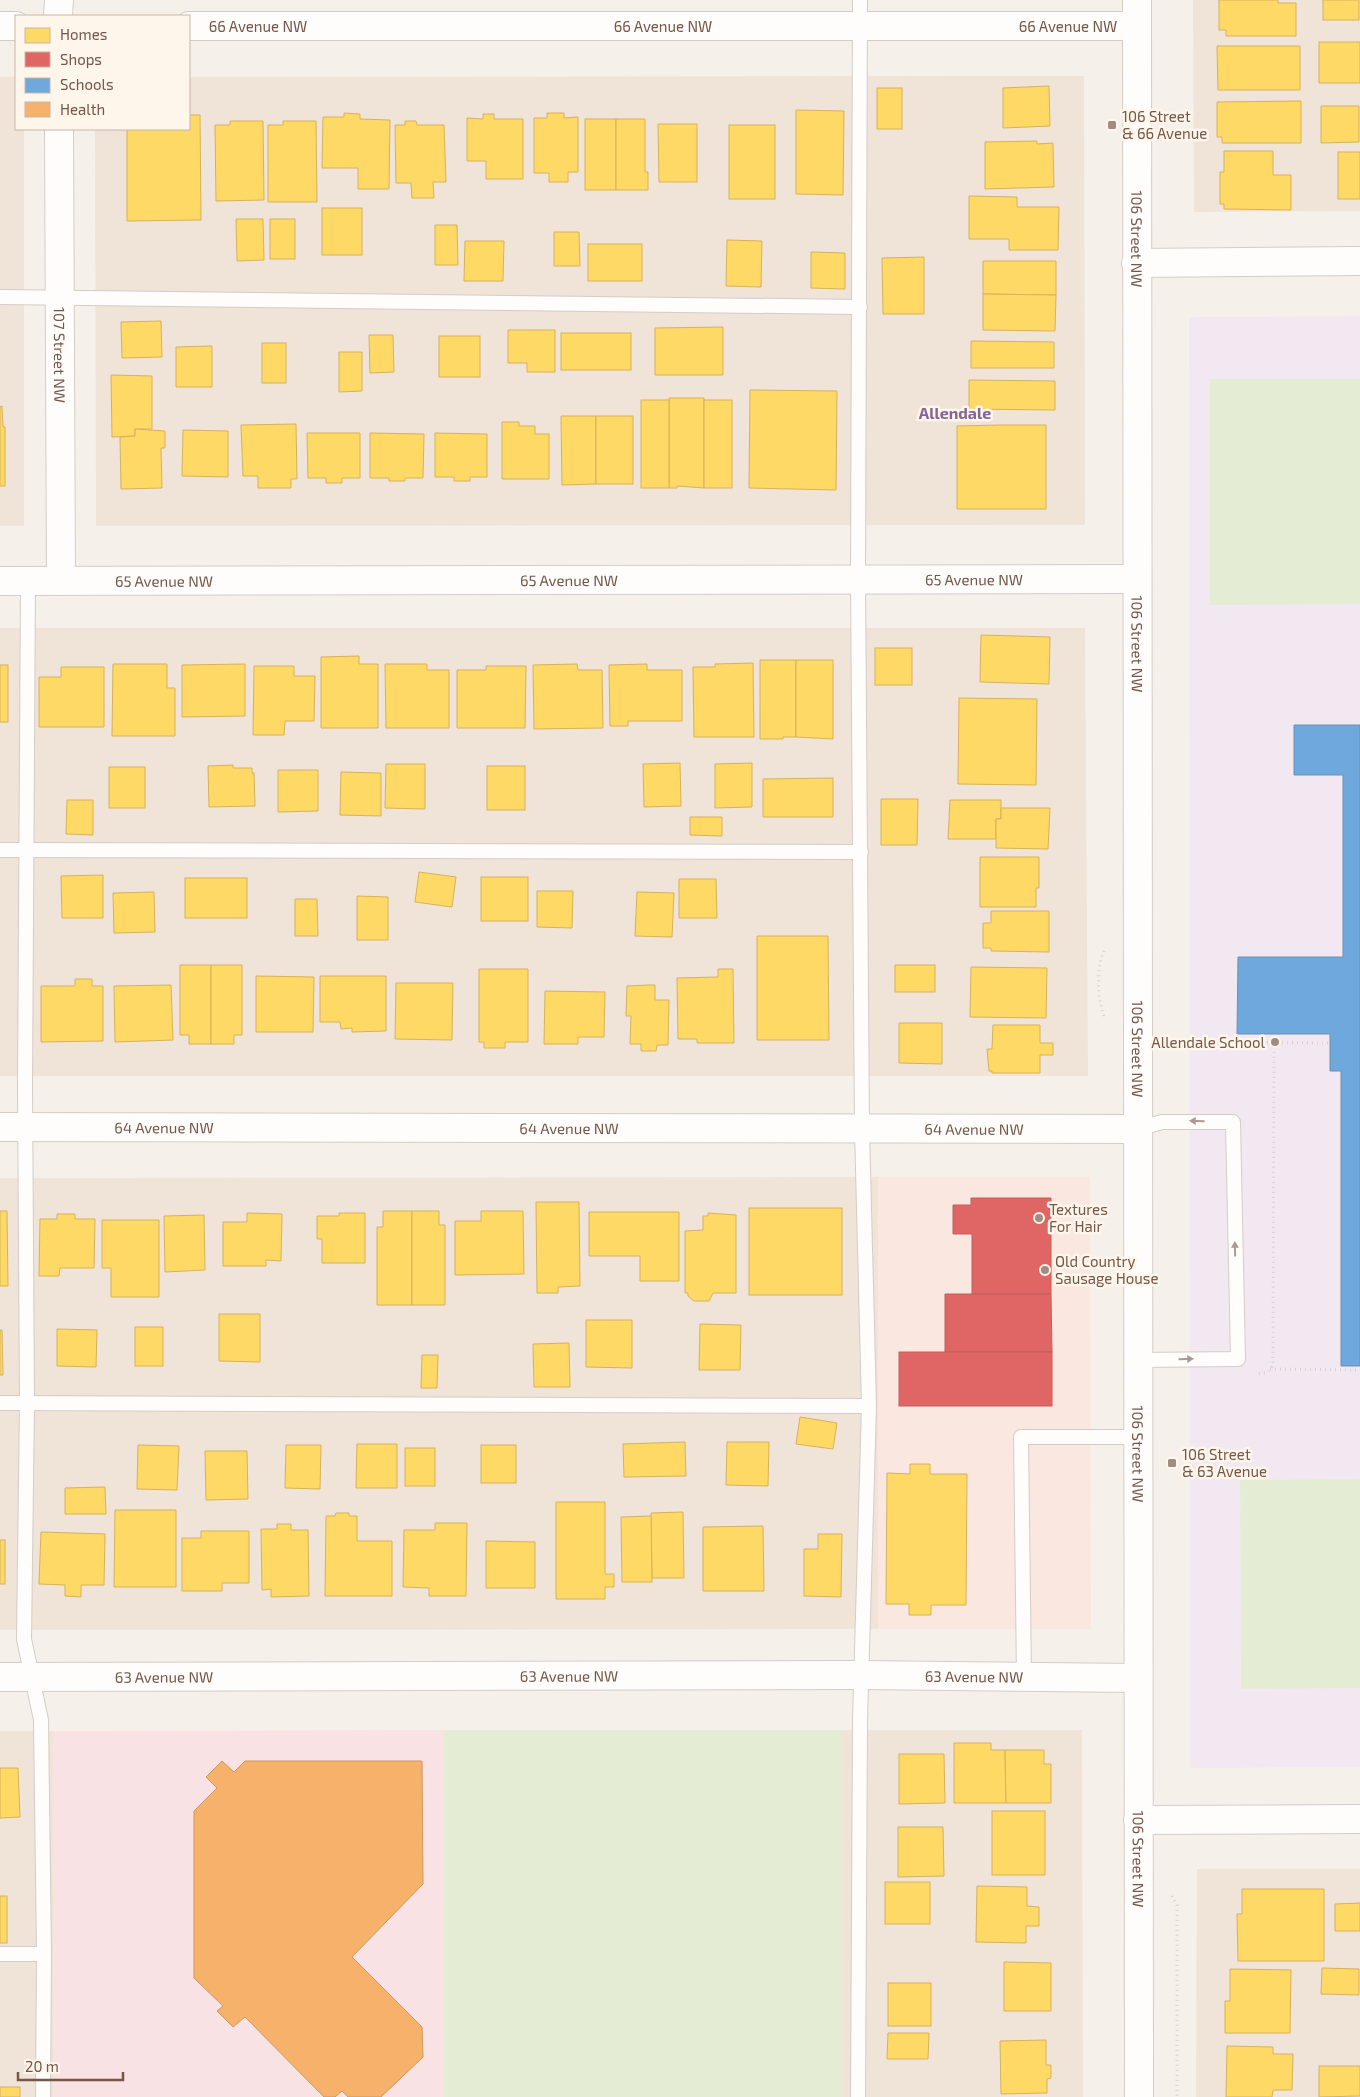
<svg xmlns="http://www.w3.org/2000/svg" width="1360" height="2097" viewBox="0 0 1360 2097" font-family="'Exo 2',sans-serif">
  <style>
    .residential { fill: #f0e3d7 }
    .commercial { fill: #fae7e0 }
    .education { fill: #f2e8f2 }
    .medical { fill: #f8e2e3 }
    .green { fill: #e4edd4 }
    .homes { fill: #ffd966; stroke: #d6b25d }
    .shops { fill: #e06666; stroke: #c0615d }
    .schools { fill: #6fa8dc; stroke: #718fb0 }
    .health { fill: #f6b26b; stroke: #cf9661 }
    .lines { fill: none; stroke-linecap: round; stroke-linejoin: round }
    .lane-casing { stroke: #d5ccc6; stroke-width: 16 }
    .street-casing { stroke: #d5ccc6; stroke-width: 30 }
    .secondary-casing { stroke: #d6ccc6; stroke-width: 30 }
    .path { stroke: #dad0cd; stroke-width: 3; stroke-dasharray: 1 4; stroke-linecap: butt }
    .lane { stroke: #fefdfc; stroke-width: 14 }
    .street { stroke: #fefdfc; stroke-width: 28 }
    .secondary { stroke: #fefdfc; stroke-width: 28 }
    .oneway { fill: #ac9991 }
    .poi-dot { fill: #a28c81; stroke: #fff6eb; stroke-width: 2 }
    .labels { text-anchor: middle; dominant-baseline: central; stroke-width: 5; stroke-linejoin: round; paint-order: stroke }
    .street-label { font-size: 15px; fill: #755649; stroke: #fff6eb }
    .poi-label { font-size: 15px; fill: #755649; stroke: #fff6eb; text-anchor: start }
    .neighbourhood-label { font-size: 16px; font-weight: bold; fill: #846599; stroke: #fff6eb }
  </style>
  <rect width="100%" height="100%" fill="#f6f0ea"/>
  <g class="residential">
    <polygon points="1193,0 1360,0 1360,211 1194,212"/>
    <polygon points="1084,76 1085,525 96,526 95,129 189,129 189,77"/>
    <polygon points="0,77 16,77 16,129 24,129 24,526 0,526"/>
    <polygon points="0,628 1085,628 1088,1076 0,1076"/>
    <polygon points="878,1177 878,1629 0,1630 0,1178"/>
    <polygon points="842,1730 1082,1730 1083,2097 842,2097"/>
    <rect x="0" y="1731" width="53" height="366"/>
    <polygon points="1197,1869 1360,1869 1360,2097 1196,2097"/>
  </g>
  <polygon class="commercial" points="878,1177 1090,1177 1091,1629 878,1629"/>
  <polygon class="education" points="1360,316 1360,1767 1190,1768 1189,317"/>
  <polygon class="medical" points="444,1730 444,2097 53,2097 53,1731"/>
  <g class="green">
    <polygon points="1210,379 1360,379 1360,604 1210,605"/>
    <polygon points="1360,1479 1360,1688 1241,1689 1240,1480"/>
    <rect x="444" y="1730" width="398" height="367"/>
  </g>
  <g class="homes">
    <polygon points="1219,0 1278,0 1278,3 1296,3 1296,36 1226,36 1226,30 1219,30"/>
    <rect x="1323" y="0" width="36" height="20"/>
    <rect x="1319" y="42" width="41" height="41"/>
    <polygon points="1217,46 1300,46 1300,90 1218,90"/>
    <polygon points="1049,86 1050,126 1003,128 1003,88"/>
    <rect x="877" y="88" width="25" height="41"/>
    <polygon points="1301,101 1301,143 1222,143 1222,137 1217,137 1217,102"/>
    <polygon points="1321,106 1359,106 1359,142 1321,143"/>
    <polygon points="796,110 844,111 843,195 796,194"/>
    <polygon points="344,113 360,114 360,119 390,120 389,189 358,189 358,168 322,168 323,117 344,117"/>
    <polygon points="547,113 564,113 564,118 578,117 578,172 568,172 568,182 549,182 549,173 534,173 534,118 547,118"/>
    <polygon points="483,114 494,114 494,119 523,119 523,179 486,179 486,161 467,161 467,118 483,119"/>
    <polygon points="189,115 200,115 201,220 127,221 127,129 189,129"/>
    <rect x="585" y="119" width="31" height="71"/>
    <polygon points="616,119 645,119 645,172 648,172 648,190 616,190"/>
    <polygon points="230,121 263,121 264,200 216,201 215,125 230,125"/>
    <polygon points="283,121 316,121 317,202 268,202 268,125 283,125"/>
    <polygon points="405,121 416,121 417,125 444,125 446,182 433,182 434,198 412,198 411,183 396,183 395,125 405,125"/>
    <polygon points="658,124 697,124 697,182 659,182"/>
    <rect x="729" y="125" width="46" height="74"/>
    <polygon points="1037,141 1037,144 1053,143 1054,187 985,189 985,142"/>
    <polygon points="1224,151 1273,151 1273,175 1291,175 1291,210 1224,209 1224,204 1220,204 1220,172 1224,172"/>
    <rect x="1338" y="152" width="22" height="47"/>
    <polygon points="969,196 1017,197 1017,207 1059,207 1058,250 1009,250 1009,239 969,239"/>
    <rect x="322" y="208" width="40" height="47"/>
    <polygon points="236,219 263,219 264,260 237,261"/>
    <rect x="270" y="219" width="25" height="40"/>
    <polygon points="435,225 457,225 458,265 435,265"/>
    <polygon points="554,232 579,232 580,266 554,266"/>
    <polygon points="727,240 762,241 761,287 726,286"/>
    <polygon points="465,241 504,241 503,281 464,281"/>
    <rect x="588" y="244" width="54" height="37"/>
    <polygon points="811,252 845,253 845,289 811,288"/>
    <polygon points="924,257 924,314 883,314 882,258"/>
    <polygon points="983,261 1056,261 1056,295 983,294"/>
    <polygon points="983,294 1056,295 1055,331 983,330"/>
    <polygon points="161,321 162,357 122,358 121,322"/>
    <polygon points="723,327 723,375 655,375 655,328"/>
    <polygon points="508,330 555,330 555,372 527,372 527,363 508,363"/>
    <rect x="561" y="333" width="70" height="37"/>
    <polygon points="369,335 393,335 394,372 370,373"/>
    <rect x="439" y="336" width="41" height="41"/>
    <polygon points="971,341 1054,342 1054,368 971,368"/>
    <rect x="262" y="343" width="24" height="40"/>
    <polygon points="212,346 212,387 176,387 176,347"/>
    <polygon points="339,352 362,352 362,391 339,392"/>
    <polygon points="111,375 152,376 152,429 135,429 135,436 112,437"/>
    <polygon points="969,380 1055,381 1055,410 969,409"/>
    <polygon points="750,390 837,391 836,490 749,488"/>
    <polygon points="669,398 704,398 704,488 677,486 677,488 669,488"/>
    <rect x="641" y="400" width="28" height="88"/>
    <rect x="704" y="400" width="28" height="88"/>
    <polygon points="2,406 3,427 5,427 5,486 0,486 0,407"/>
    <polygon points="561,416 596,416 596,484 562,485"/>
    <rect x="596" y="416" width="37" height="68"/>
    <polygon points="502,422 519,422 519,426 535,426 535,434 549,434 549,479 502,479"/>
    <polygon points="296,424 297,479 291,479 291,488 258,488 258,476 243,476 241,425"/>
    <polygon points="1001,425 1046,425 1046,509 957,509 957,426"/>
    <polygon points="135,429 165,431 165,448 161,448 162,488 121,489 120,437 135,436"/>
    <polygon points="183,430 228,431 228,477 182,476"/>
    <polygon points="307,433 360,433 360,478 342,478 342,483 326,483 326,478 308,478"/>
    <polygon points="370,433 424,434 423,478 405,478 405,481 389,481 389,478 370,478"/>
    <polygon points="435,433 487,434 487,477 470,477 470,481 454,481 454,477 435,477"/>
    <polygon points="981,635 1050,637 1049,684 980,682"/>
    <rect x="875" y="648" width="37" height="37"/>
    <polygon points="359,656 359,664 378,664 378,728 321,728 321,657"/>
    <polygon points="760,660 796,660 796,737 783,737 783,739 760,739"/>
    <polygon points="796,660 833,660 833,739 796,737"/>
    <polygon points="753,663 754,737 694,737 693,667 715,667 715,664"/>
    <polygon points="113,664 167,664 167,688 175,688 175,736 112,736"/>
    <polygon points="245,664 245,716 182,717 182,665"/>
    <polygon points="385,664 427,664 427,670 449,670 449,728 386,728"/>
    <polygon points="577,664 578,670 602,670 603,728 534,729 533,665"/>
    <polygon points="647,664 647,670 682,670 682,721 628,721 628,726 610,726 609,665"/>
    <rect x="0" y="665" width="8" height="57"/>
    <polygon points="254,666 294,666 294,676 315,676 314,721 285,721 284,735 253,735"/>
    <polygon points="486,666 526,666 525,728 457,728 457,670 486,670"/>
    <polygon points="61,667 104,667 104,727 39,727 39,677 61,677"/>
    <polygon points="959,698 1037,699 1036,785 958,784"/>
    <polygon points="680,763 681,806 644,807 643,764"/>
    <polygon points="752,763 752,807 715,808 715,764"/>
    <polygon points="386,764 425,764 425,809 385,808"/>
    <polygon points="233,765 233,768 252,768 252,773 254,773 255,806 209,807 208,766"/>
    <rect x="487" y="766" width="38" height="44"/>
    <rect x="109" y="767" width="36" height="41"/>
    <polygon points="278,770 318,770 318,811 278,812"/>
    <polygon points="341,772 381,773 381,816 340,815"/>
    <polygon points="833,778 833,817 763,817 763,779"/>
    <polygon points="881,799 918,799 917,845 881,845"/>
    <polygon points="67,800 93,800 93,835 66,834"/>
    <polygon points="950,800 1001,800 1001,819 996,819 996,839 948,839"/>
    <polygon points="1001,808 1050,808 1048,849 996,848 996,819 1001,819"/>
    <polygon points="690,817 722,817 722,836 690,835"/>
    <polygon points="980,857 1039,857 1039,888 1036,888 1036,907 980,907"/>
    <polygon points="419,872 456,877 452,907 415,902"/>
    <polygon points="103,875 103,918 62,918 61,876"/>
    <rect x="481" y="877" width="47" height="44"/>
    <rect x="185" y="878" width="62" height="40"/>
    <polygon points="679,879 716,879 717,918 679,918"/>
    <polygon points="537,891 573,891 572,928 537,927"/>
    <polygon points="154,892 155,932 114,933 113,893"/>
    <polygon points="637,892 674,893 672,937 635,936"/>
    <polygon points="357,896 388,897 388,940 357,940"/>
    <polygon points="295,899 317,899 318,936 295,936"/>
    <polygon points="991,911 1049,911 1049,952 991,951 991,948 983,948 983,923 991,923"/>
    <polygon points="757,936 828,936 829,1040 757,1040"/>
    <polygon points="180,965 211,965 211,1044 189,1044 189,1035 180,1035"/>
    <polygon points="211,965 242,965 242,1035 234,1035 234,1044 211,1044"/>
    <rect x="895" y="965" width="40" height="27"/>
    <polygon points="971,967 1047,968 1046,1018 970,1017"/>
    <polygon points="479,969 528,969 528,1042 505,1042 505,1048 484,1048 484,1042 479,1042"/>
    <polygon points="718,969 733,969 734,1043 697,1043 697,1039 678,1039 677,978 718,977"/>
    <polygon points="256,976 314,977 313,1032 256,1032"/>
    <polygon points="320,976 386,976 386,1031 352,1032 352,1028 341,1029 340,1022 320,1022"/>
    <polygon points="75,979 92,979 92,986 103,986 103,1041 41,1042 41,986 75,986"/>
    <polygon points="396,983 453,983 452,1040 395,1039"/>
    <polygon points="171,985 173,1040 115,1042 114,986"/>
    <polygon points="648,985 655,985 655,1000 669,1000 668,1045 657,1045 656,1051 641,1051 641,1044 630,1044 631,1016 626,1016 627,986"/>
    <polygon points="545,991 605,992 604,1037 578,1037 578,1044 544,1044"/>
    <polygon points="899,1023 942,1023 942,1064 899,1063"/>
    <polygon points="993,1025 1040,1025 1040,1043 1053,1043 1053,1055 1040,1055 1040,1073 992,1073 992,1071 989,1071 987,1049 992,1049"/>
    <polygon points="536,1202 579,1202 580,1286 558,1287 558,1293 537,1293"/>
    <rect x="749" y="1208" width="93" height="87"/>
    <polygon points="0,1211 7,1211 8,1286 0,1286"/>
    <polygon points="383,1211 412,1211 412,1305 377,1305 377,1227 383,1227"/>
    <polygon points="412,1211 439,1211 439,1225 445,1225 445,1305 412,1305"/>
    <polygon points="481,1211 523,1211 524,1274 455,1275 455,1221 481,1221"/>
    <polygon points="589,1212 679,1212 679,1281 640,1281 640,1256 589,1256"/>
    <polygon points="247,1213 282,1214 281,1261 266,1260 266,1266 223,1266 223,1222 247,1222"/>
    <polygon points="339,1213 365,1213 365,1263 322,1263 322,1239 317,1239 317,1216 339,1216"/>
    <polygon points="708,1213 736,1215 736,1293 713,1293 709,1301 694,1301 688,1296 688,1293 685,1293 685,1231 703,1230 703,1216 708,1216"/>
    <polygon points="57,1214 75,1214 75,1219 95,1219 94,1268 60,1268 59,1276 39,1276 40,1219 57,1219"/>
    <polygon points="204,1215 205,1270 165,1272 164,1216"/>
    <polygon points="102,1220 159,1220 159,1297 111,1297 111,1268 102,1268"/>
    <polygon points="219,1314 260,1314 260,1362 219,1361"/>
    <polygon points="586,1320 632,1320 632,1368 586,1367"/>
    <polygon points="700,1324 741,1325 740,1370 699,1370"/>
    <rect x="135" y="1327" width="28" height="39"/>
    <polygon points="57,1329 97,1330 96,1367 57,1366"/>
    <polygon points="0,1330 2,1330 3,1375 0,1375"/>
    <polygon points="569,1343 570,1387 534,1387 533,1344"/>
    <polygon points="422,1355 438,1355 437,1388 421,1388"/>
    <polygon points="800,1417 837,1423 833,1449 796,1444"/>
    <polygon points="685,1442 686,1476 624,1477 623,1444"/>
    <polygon points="727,1442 769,1442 768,1486 726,1485"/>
    <polygon points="357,1444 397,1444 397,1488 356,1488"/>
    <polygon points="138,1445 179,1446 177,1490 137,1489"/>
    <polygon points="286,1445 321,1445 320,1489 285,1488"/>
    <rect x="481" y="1445" width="35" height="38"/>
    <rect x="405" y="1448" width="30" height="38"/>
    <polygon points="205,1451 247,1451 248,1499 206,1500"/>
    <polygon points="910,1464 930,1464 930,1474 967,1474 966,1605 931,1605 931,1615 909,1615 909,1604 886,1604 887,1473 910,1474"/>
    <polygon points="105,1487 106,1514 65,1514 65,1488"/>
    <polygon points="556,1502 605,1502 605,1574 614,1574 614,1587 605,1587 605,1599 556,1599"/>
    <polygon points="115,1510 176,1510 176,1587 114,1587"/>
    <polygon points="683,1512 684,1578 652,1578 651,1513"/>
    <polygon points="336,1513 349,1513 349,1516 357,1516 357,1541 392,1541 392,1596 325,1596 326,1516 335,1516"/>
    <polygon points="651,1516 652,1582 622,1582 621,1517"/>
    <polygon points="435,1523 467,1523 466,1596 429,1596 429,1588 403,1587 404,1530 435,1530"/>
    <polygon points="277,1524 291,1524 291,1530 308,1530 309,1596 271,1597 271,1589 262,1590 261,1529 277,1529"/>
    <polygon points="763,1526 764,1591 703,1591 703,1527"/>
    <polygon points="201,1531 249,1531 249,1583 222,1583 222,1591 182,1591 182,1538 201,1538"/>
    <polygon points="41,1532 105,1534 104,1585 81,1585 81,1597 65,1596 65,1585 39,1584"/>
    <polygon points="818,1534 842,1534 841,1597 804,1596 804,1549 818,1549"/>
    <rect x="0" y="1540" width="5" height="44"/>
    <polygon points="486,1541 535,1542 535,1588 486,1588"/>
    <polygon points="954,1743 991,1743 991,1750 1005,1750 1006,1803 954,1803"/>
    <polygon points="1005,1750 1044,1750 1044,1764 1051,1764 1051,1803 1006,1803"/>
    <polygon points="899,1754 944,1754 945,1803 899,1804"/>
    <polygon points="0,1768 18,1768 20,1817 0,1818"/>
    <rect x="992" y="1811" width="53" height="64"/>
    <polygon points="898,1827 943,1827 944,1876 898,1877"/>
    <rect x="885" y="1882" width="45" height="42"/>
    <polygon points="977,1886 1027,1887 1027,1906 1039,1907 1039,1926 1026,1926 1026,1943 976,1942"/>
    <polygon points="1242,1889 1324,1889 1324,1961 1238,1961 1237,1914 1242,1914"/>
    <rect x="0" y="1896" width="7" height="47"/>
    <polygon points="1360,1903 1360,1931 1335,1931 1335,1904"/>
    <polygon points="1004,1962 1051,1963 1051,2011 1004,2011"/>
    <polygon points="1322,1968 1359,1969 1359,1995 1321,1994"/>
    <polygon points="1230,1969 1291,1970 1290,2033 1225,2033 1225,2001 1230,2001"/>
    <rect x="888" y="1983" width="43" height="43"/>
    <polygon points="888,2033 929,2033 928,2059 887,2059"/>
    <polygon points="1046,2040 1046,2065 1051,2065 1051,2078 1047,2079 1047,2093 1001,2094 1000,2041"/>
    <polygon points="1227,2046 1273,2047 1273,2054 1293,2054 1292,2090 1273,2090 1272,2097 1226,2097"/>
    <polygon points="1319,2066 1360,2066 1360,2096 1319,2097"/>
    <rect x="0" y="2087" width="20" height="10"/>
  </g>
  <g class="shops">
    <polygon points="971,1198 1051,1198 1051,1294 972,1294 972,1234 953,1234 953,1205 971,1205"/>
    <polygon points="945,1294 1051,1294 1052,1352 945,1352"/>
    <rect x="899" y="1352" width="153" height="54"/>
  </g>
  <polygon class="schools" points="1294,725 1360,725 1360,1366 1341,1366 1341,1071 1330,1071 1330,1034 1237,1034 1238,957 1343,957 1343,775 1294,775"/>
  <polygon class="health" points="222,1761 234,1772 245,1761 422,1761 423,1884 352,1957 422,2027 423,2057 381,2097 348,2097 342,2091 335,2097 324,2097 245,2017 233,2027 217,2011 223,2006 194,1978 194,1811 217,1788 206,1777"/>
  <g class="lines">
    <defs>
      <g id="lane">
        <polyline points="0,297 860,307"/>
        <polyline points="28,581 25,1087 27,1403 24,1639 41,1720 44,1954 43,2097"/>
        <polyline points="0,850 861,852"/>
        <polyline points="1137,1129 1162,1122 1233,1122 1238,1359 1137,1360"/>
        <polyline points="0,1403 869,1406"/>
        <polyline points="1024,1677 1021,1437 1137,1437"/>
        <polyline points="0,1954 44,1954"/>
        <polyline points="858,2097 860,1720 869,1406 862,1129 858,578 860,0"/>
      </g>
      <g id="street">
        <polyline points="58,16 59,0"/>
        <polyline points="0,26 16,26"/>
        <path id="s1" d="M189 26H1137"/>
        <path id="s2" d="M59 129 61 581"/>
        <polyline points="1136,263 1360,261"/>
        <path id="s3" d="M0 581 1136 579"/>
        <path id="s4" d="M0 1127 1137 1129"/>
        <path id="s5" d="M0 1677 861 1675 1137 1678"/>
        <polyline points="1138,1820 1360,1819"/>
      </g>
      <g id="secondary">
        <path id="s6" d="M1137 0 1139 2097"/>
      </g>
    </defs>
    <use href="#lane" class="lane-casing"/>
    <use href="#street" class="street-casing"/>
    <use href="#secondary" class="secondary-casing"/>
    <g class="path">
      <path d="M1104 951C1096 967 1097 1002 1105 1018"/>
      <polyline points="1182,1042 1330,1043"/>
      <polyline points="1270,1369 1360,1370"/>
      <polyline points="1259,1374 1268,1372 1273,1365 1274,1043"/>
      <polyline points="1172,1896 1177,1905 1177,2097"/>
    </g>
    <use href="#lane" class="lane"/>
    <use href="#street" class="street"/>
    <use href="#secondary" class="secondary"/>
  </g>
  <defs><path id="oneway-solid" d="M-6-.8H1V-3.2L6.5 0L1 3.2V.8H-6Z" transform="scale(1.25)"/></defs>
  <g class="oneway">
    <use href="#oneway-solid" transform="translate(1197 1121) rotate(-179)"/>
    <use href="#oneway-solid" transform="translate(1235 1249) rotate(-91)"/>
    <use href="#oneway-solid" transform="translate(1186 1359) rotate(-1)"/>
  </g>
  <g class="poi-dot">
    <rect x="1107" y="120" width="10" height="10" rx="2.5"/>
    <circle cx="1275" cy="1042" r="5"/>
    <circle cx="1039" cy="1218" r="5"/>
    <circle cx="1045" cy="1270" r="5"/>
    <rect x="1167" y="1458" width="10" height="10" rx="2.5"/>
  </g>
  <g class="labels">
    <g class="street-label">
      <text stroke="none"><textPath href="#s1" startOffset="69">66 Avenue NW</textPath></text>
      <text stroke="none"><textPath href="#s1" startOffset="474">66 Avenue NW</textPath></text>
      <text stroke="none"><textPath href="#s1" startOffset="879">66 Avenue NW</textPath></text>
      <text stroke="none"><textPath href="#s6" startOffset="239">106 Street NW</textPath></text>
      <text stroke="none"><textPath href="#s2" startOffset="226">107 Street NW</textPath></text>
      <text stroke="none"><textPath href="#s3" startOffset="974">65 Avenue NW</textPath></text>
      <text stroke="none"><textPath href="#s3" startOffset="569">65 Avenue NW</textPath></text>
      <text stroke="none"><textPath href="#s3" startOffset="164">65 Avenue NW</textPath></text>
      <text stroke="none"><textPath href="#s6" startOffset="644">106 Street NW</textPath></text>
      <text stroke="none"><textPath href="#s6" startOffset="1049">106 Street NW</textPath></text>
      <text stroke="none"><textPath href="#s4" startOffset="164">64 Avenue NW</textPath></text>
      <text stroke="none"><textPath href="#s4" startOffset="569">64 Avenue NW</textPath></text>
      <text stroke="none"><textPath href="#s4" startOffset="974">64 Avenue NW</textPath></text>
      <text stroke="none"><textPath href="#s6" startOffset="1454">106 Street NW</textPath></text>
      <text stroke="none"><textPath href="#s5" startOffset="569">63 Avenue NW</textPath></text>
      <text stroke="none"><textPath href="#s5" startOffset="164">63 Avenue NW</textPath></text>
      <text stroke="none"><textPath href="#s5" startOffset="974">63 Avenue NW</textPath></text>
      <text stroke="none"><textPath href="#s6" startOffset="1859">106 Street NW</textPath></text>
    </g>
    <g class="poi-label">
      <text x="1122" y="116">106 Street<tspan x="1122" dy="17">&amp; 66 Avenue</tspan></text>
      <text x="1265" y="1042" text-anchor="end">Allendale School</text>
      <text x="1049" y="1209">Textures<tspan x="1049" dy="17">For Hair</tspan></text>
      <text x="1055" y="1261">Old Country<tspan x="1055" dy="17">Sausage House</tspan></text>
      <text x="1182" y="1454">106 Street<tspan x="1182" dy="17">&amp; 63 Avenue</tspan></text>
    </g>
    <g class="neighbourhood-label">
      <text x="955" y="412">Allendale</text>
    </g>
  </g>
  <rect x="15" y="15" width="175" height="115" fill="#fff6eb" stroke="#c8b6aa"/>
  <rect x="25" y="28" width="25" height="15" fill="#ffd966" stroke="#c8b6aa"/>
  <text x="60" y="40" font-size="15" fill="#755649">Homes</text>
  <rect x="25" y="52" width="25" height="15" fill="#e06666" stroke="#c8b6aa"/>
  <text x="60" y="65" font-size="15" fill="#755649">Shops</text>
  <rect x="25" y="78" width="25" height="15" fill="#6fa8dc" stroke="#c8b6aa"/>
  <text x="60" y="90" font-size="15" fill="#755649">Schools</text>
  <rect x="25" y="102" width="25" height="15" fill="#f6b26b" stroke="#c8b6aa"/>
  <text x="60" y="115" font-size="15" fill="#755649">Health</text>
  <path d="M18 2072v8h105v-8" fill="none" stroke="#755649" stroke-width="2.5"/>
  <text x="25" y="2072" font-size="15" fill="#755649" stroke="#fff6eb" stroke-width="4" paint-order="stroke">20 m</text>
</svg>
